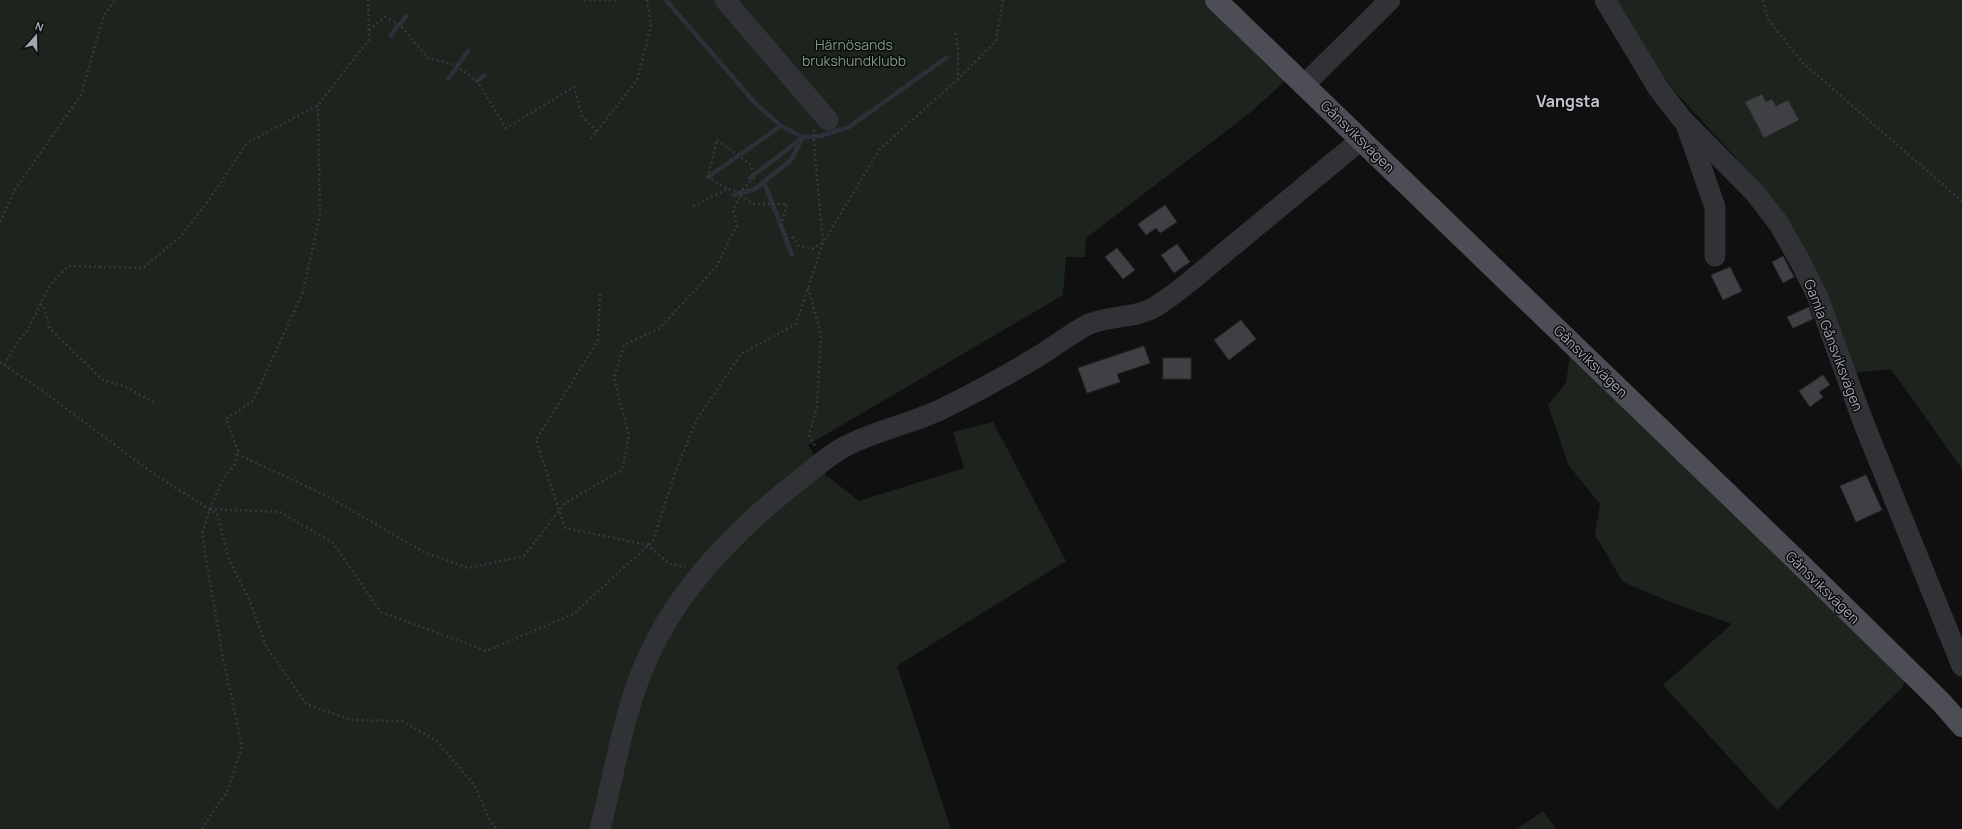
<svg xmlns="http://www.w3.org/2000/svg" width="1962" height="829" viewBox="0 0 1962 829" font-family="Manrope,sans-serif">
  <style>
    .green { fill: #1d241e }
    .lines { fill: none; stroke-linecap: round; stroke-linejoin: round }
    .stream { stroke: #2a3139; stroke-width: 4.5 }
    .building { fill: #3f4044; stroke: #2b2a2d }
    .path { stroke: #37383d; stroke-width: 2.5; stroke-dasharray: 2 3; stroke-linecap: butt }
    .minor { stroke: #313236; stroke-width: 21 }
    .major { stroke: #4d4e55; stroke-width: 22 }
    .labels { text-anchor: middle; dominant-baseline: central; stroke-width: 3; stroke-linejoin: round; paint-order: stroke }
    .park-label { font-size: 14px; fill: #7a9c7f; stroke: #0b0b0c }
    .street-label { font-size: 14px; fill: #a2a5b2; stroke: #0b0b0c }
    .quarter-label { font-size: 16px; font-weight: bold; fill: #c3c4ce; stroke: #0b0b0c }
  </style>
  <rect width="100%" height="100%" fill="#101011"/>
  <g class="green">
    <polygon points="0,0 1204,0 1285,81 1251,112 1086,238 1085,257 1066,257 1063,295 808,445 826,475 859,501 964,468 953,432 993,422 1066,561 897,666 951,829 0,829"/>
    <polygon points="1613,0 1962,0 1962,469 1891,369 1852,373 1749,172 1670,86 1649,57"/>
    <polygon points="1570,355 1905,681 1902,688 1777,810 1663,685 1732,624 1678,605 1623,582 1595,535 1600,504 1569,466 1548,405 1566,383"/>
    <polygon points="1543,811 1556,829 1517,829"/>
  </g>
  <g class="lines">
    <g class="stream">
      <polyline points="666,0 755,103 781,126 803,137 820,136 849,127 946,58"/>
      <polyline points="400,24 406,16"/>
      <polyline points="391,36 398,25"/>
      <polyline points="458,65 468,51"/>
      <polyline points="448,79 456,68"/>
      <polyline points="477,81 484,76"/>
      <polyline points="708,177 781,126"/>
      <polyline points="750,178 802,138"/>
      <polyline points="764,182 792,255"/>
      <polyline points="734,195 755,189 791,160 803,137"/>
    </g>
  </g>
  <g class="building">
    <polygon points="1762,94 1766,102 1772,99 1776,106 1788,100 1799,120 1764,138 1745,102"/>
    <polygon points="1165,205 1177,222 1160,233 1156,228 1146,235 1138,224"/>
    <polygon points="1177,244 1190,262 1174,273 1161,255"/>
    <polygon points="1117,248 1135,270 1123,279 1105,257"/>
    <polygon points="1783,256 1794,277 1783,283 1772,262"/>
    <polygon points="1730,267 1742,291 1723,300 1711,275"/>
    <polygon points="1809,307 1813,319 1793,328 1787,317"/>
    <polygon points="1241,320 1256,339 1229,360 1214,340"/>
    <polygon points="1144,346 1150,363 1117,374 1120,382 1087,393 1078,368"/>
    <rect x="1163" y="358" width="28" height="21"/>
    <polygon points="1823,375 1830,385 1819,392 1823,397 1810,407 1799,391"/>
    <polygon points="1866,475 1882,510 1856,522 1840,486"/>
  </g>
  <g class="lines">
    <g class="path">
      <polyline points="584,0 620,0"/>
      <polyline points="1763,0 1768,20 1803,63 1962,201"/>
      <polyline points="369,30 385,17 400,25 428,58 455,65 477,81 506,128 574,87 582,116 597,132"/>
      <polyline points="955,33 958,49 958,79"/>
      <polyline points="591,139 637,80 651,26 647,0"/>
      <polygon points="717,140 751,165 754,178 740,192 728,189 708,177"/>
      <polyline points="741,195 753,204 787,204 781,225 787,238 792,237 799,246 812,249 823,243 813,132 815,130"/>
      <polyline points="693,206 728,189"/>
      <polyline points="0,222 14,191 81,95 104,15 115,0"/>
      <polyline points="808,288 821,334 817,407 809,435 815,446"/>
      <polyline points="600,294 598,340 536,440 565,528 648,545 669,564 685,567"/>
      <polyline points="40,304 44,307 50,329 103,380 124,386 155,403"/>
      <polyline points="0,362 40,389 154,474 217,514 229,559 249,599 266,646 306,704 351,720 402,721 437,741 475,786 490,821 497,829"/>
      <polyline points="4,365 20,338 26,333 50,285 68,266 143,268 181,236 209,200 247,143 318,105 369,40 368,0"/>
      <polyline points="237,454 327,496 424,552 468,568 524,556 565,503 622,470 629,436 614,378 624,345 660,328 717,266 737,225 733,209 741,195 740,192"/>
      <polyline points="210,509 280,512 333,543 381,612 486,651 573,614 653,541 675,473 696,421 741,354 796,324 823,243 879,150 958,79 996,41 1003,0"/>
      <polyline points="202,829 228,790 242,746 223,658 202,534 210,509 223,479 234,466 238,451 226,419 253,401 303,292 320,215 318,105"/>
    </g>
    <g class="minor">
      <polyline points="725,0 828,120"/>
      <polyline points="1605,0 1658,88 1682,119 1756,194 1779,224 1801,263 1817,295 1864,424 1962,666"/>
      <polyline points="1304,85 1390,0"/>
      <polyline points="1687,127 1715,207 1715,256"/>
      <path d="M600 829C615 772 623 711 648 657 680 585 741 525 802 478 816 467 830 454 846 446 876 430 911 424 942 409 974 393 1006 376 1037 357 1054 347 1070 334 1087 325 1109 315 1134 319 1155 307 1183 290 1210 264 1236 243 1278 209 1319 174 1361 140"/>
    </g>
    <polyline class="major" points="1216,0 1790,554 1941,702 1962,726"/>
  </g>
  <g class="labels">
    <g class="park-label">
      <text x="854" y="44">Härnösands<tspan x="854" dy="16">brukshundklubb</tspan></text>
    </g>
    <g class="street-label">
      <text transform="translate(1358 136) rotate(44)">Gånsviksvägen</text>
      <text transform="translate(1834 345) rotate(69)">Gamla Gånsviksvägen</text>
      <text transform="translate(1591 361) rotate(44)">Gånsviksvägen</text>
      <text transform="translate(1823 587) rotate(44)">Gånsviksvägen</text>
    </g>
    <g class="quarter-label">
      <text x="1568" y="101">Vangsta</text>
    </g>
  </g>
  <g transform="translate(36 36) rotate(20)" stroke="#0b0b0c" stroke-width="3" paint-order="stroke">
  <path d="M0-3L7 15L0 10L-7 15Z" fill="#a2a5b2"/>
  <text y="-6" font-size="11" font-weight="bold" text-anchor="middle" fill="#a2a5b2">N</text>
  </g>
</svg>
